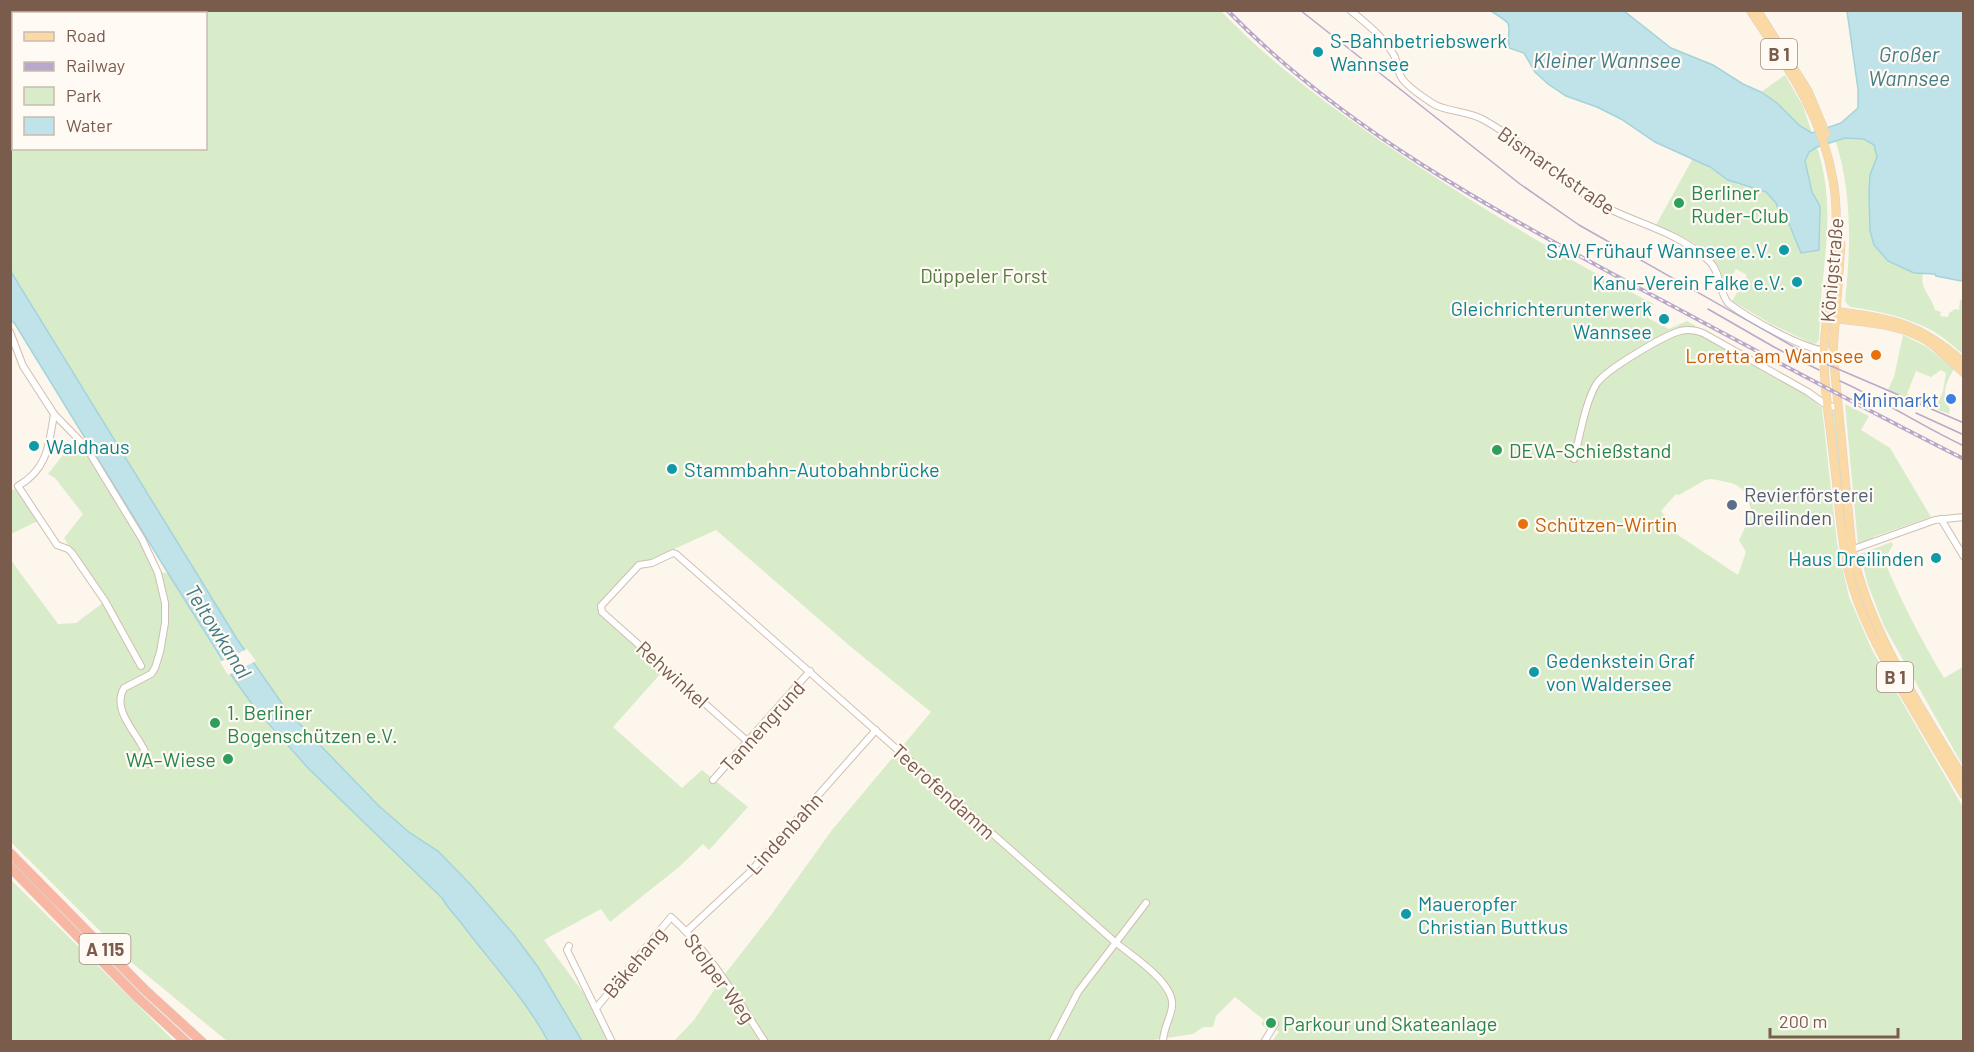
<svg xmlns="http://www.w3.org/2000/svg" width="1974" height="1052" viewBox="0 0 1974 1052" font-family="Barlow,sans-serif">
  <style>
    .green { fill: #d8ecc9; fill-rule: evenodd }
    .water { fill: #bfe3e8; stroke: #a5d3da; stroke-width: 1.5 }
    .pier { fill: #fdf6ec }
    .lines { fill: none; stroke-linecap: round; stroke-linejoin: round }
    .minor-casing { stroke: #d1beb0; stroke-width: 8 }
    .major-casing { stroke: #dad1cd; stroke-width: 9 }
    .highway-casing { stroke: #dad1cd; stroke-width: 10 }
    .minor { stroke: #fff; stroke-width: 6 }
    .major { stroke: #fbd9a5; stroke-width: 8 }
    .highway { stroke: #f7b7a3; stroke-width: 9 }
    .tram { stroke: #b9a8c9; stroke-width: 1.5 }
    .rail-casing { stroke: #b9a8c9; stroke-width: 4 }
    .rail { stroke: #fffaf3; stroke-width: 1.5; stroke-dasharray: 4.5; stroke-linecap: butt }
    .culture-dot { fill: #0f9aa8; stroke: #fffaf3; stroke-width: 2 }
    .leisure-dot { fill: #2e9e5b; stroke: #fffaf3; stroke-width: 2 }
    .food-dot { fill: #e8710a; stroke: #fffaf3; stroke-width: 2 }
    .shop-dot { fill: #3f7fe0; stroke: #fffaf3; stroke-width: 2 }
    .service-dot { fill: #5c6f8a; stroke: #fffaf3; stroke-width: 2 }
    .labels { text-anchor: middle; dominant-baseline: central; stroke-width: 4.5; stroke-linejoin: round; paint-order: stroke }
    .shield { fill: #fffaf3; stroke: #a28b7f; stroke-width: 1.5 }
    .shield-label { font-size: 18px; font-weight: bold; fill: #7a5c4d }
    .culture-label { font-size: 20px; fill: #0d838f; stroke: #fffaf3; text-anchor: start }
    .street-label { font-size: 20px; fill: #7a5c4d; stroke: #fffaf3 }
    .leisure-label { font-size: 20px; fill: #27864d; stroke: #fffaf3; text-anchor: start }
    .park-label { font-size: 20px; fill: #537a41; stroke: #fffaf3 }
    .food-label { font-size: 20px; fill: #c56008; stroke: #fffaf3; text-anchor: end }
    .shop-label { font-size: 20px; fill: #366cbe; stroke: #fffaf3; text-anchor: end }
    .service-label { font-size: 20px; fill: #4e5e75; stroke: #fffaf3; text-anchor: start }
    .water-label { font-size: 21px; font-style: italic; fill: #437c86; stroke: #fffaf3 }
  </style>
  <rect width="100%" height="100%" fill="#fdf6ec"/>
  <g class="green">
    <path d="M11 11H1221C1279 72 1348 120 1418 166 1494 216 1573 263 1654 304L1648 318 1669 329 1687 321 1814 393H1804L1822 408 1837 543 1849 597 1872 650 1963 807V1041H1272L1279 1032 1275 1029 1270 1032 1261 1024 1264 1020 1235 997 1216 1016 1213 1027H1203L1193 1034 1146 1041H674L694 1020 725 974 771 915 832 830 931 712 851 647 716 530 639 565 599 604 598 610 662 672 613 727 682 788 702 770 748 807 709 850 703 844 679 867 610 922 601 909 544 940 594 1007 609 1041H582L538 967 515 936 471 885 438 851 410 833 379 806 288 712 237 639 11 270ZM14 14H206V148H14ZM1711 479C1740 484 1744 484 1752 513L1739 540 1746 552 1738 575 1678 535 1676 531 1661 511 1676 494 1679 495 1705 480Z"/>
    <polygon points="1785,75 1803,106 1812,133 1800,126 1777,103 1761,92"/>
    <path d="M1845 138C1853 139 1866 137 1872 143 1881 153 1874 163 1871 174 1869 181 1869 197 1869 206 1869 246 1881 266 1923 274 1919 288 1932 297 1935 310L1941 312 1940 316 1948 317 1949 313 1955 309 1959 310 1960 300 1963 299V354C1954 347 1944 337 1933 331 1907 317 1879 311 1850 307L1845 301C1851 247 1852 194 1836 142Z"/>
    <path d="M1817 147C1833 197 1827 239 1822 289 1820 305 1820 323 1819 339L1817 343 1813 344 1771 324 1732 301 1747 275 1736 269 1725 288C1721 252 1687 238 1656 225L1693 158C1706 165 1717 173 1729 180 1752 194 1770 181 1780 215L1785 213 1801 253 1814 197 1805 161 1809 152Z"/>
    <path d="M1903 335 1927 347 1954 369C1947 380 1942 391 1947 404 1950 412 1951 405 1949 414L1888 390 1894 377ZM1941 370 1946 373 1943 391 1937 406 1907 394 1916 371 1931 377Z"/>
    <polygon points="1845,404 1869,416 1861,430 1890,448 1931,517 1873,537 1874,540 1858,545"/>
    <polygon points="1836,411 1850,548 1846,548 1831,412"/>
    <path d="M76 438 84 448 142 542 155 572 168 573C200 625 230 681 271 728 324 789 388 839 442 898 449 910 457 917 465 928 493 965 526 1000 548 1041H227L131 962 11 842 10 559 58 624 76 623 104 602 140 667H142L105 601 64 538 83 514 55 478 48 474Z"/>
    <polygon points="17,488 38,521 11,534 11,491"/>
    <path d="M1892 542 1893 545 1884 560C1901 601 1921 640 1944 678L1963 667V766L1884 626 1868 585 1860 554Z"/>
    <polygon points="10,879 174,1041 11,1041"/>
  </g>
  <g class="water">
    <path d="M1491 11H1624L1671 48 1713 65 1743 84 1761 92 1777 103 1800 126 1812 133 1841 123 1858 108V89L1847 11H1963V279L1961 281 1936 276 1935 274 1914 273 1888 261 1874 245 1870 231 1869 192 1870 175 1877 157 1874 145 1864 139 1845 138 1817 147 1809 152 1805 161 1812 192 1820 206 1819 250 1801 253 1785 214 1780 215 1776 203 1766 192 1728 180 1710 167 1655 142 1621 119 1597 107 1566 96 1548 84 1535 72 1524 53 1509 48C1506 21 1518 28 1491 11Z"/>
    <path d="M10 270 237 639 288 712 379 806 410 833 438 851 471 885 515 936 538 967 582 1041H548C526 1000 493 965 465 928 457 917 449 910 442 898L309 769 257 711 234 679 168 573 15 324 11 320Z"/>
  </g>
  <polygon class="pier" points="247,649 256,661 228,675 220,662"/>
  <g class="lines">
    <defs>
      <g id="minor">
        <path d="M1350 10C1366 23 1381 35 1392 52 1398 60 1397 69 1401 77 1407 87 1423 97 1432 103 1444 112 1467 110 1484 120 1511 135 1537 156 1561 176 1572 184 1582 194 1594 201 1631 223 1678 230 1710 262 1721 273 1718 290 1728 303 1748 318 1802 349 1827 351"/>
        <path d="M10 332 23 366 54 414 86 447 142 539 158 573 165 603V623L160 652 155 668 151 674 124 688C112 708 133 729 142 746 146 751 147 758 149 764"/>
        <path d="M54 414C49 444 48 469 18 486L57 545 68 549 72 553 105 601 141 666"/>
        <path d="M1574 459C1580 436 1585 402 1597 383 1607 369 1663 336 1680 331 1688 329 1696 330 1703 333L1808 392 1829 407 1838 406"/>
        <polyline points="1941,519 1964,557"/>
        <polyline points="1848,551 1935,520 1964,517"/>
        <path d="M747 741 602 612 601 606 639 565 652 563 673 553 676 554 1115 942C1131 955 1175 983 1172 1006 1171 1018 1163 1028 1163 1042"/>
        <polyline points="713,780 810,671"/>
        <polyline points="687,931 750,872 876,730"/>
        <polyline points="569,946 567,950 612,1042"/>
        <path d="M597 1007 671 917C710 952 736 998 765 1042"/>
        <polyline points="1052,1042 1078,992 1146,903"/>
        <polyline points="1264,1042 1275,1024"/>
      </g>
      <g id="major">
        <path d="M1750 10C1786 65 1822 114 1833 180 1843 236 1827 292 1824 348 1823 385 1830 424 1834 461 1839 498 1840 537 1849 573 1860 618 1883 657 1906 697 1925 729 1944 762 1964 795"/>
        <polyline points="1757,10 1808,91 1826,134"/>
        <path d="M1841 244 1833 352 1852 550C1870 634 1920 706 1964 779"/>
        <path d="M1832 311C1890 318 1918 322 1964 363"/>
        <path d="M1831 318C1866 323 1903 323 1932 344 1943 353 1953 363 1964 373"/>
      </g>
      <g id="highway">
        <polyline points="10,853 145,990 202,1042"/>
        <polyline points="10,867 137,997 186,1042"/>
      </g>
    </defs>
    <use href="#minor" class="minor-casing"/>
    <use href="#major" class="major-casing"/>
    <use href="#highway" class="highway-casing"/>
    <use href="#minor" class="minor"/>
    <use href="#major" class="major"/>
    <use href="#highway" class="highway"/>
    <g class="tram">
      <polyline points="1300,10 1520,184 1579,225 1817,360 1964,423"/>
      <polyline points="1708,309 1774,347 1819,370"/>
      <path d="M1840 381C1883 400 1921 426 1964 446"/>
      <polyline points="1916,413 1964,435"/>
    </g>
    <defs>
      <path id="rail" d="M1227 10C1343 129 1490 208 1635 286 1744 344 1853 403 1964 459"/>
    </defs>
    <use href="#rail" class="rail-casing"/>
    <use href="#rail" class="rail"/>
  </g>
  <g class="culture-dot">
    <circle cx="1318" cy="52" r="6"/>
    <circle cx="1784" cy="250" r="6"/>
    <circle cx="1797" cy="282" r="6"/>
    <circle cx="1664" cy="319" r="6"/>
    <circle cx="34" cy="446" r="6"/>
    <circle cx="672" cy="469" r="6"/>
    <circle cx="1936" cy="558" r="6"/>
    <circle cx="1534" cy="672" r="6"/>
    <circle cx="1406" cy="914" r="6"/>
  </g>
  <g class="leisure-dot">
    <circle cx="1679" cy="203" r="6"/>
    <circle cx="1497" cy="450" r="6"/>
    <circle cx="215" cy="723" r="6"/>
    <circle cx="228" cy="759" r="6"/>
    <circle cx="1271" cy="1023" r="6"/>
  </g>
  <g class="food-dot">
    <circle cx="1876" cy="355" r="6"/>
    <circle cx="1523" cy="524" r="6"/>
  </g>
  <circle class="shop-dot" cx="1951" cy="399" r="6"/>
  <circle class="service-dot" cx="1732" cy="505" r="6"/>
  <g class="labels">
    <g class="shield">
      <rect x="1761" y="39" width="36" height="30" rx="4.5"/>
      <rect x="1877" y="662" width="36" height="30" rx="4.5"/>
      <rect x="79.5" y="934" width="51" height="30" rx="4.5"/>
    </g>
    <g class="shield-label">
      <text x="1779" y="54">B 1</text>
      <text x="1895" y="677">B 1</text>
      <text x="105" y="949">A 115</text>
    </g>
    <g class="culture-label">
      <text x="1330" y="40">S-Bahnbetriebswerk<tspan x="1330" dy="23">Wannsee</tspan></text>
      <text x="1772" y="250" text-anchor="end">SAV Frühauf Wannsee e.V.</text>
      <text x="1785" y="282" text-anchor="end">Kanu-Verein Falke e.V.</text>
      <text x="1652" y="308" text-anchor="end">Gleichrichterunterwerk<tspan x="1652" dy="23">Wannsee</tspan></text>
      <text x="46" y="446">Waldhaus</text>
      <text x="684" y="469">Stammbahn-Autobahnbrücke</text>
      <text x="1924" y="558" text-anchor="end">Haus Dreilinden</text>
      <text x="1546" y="660">Gedenkstein Graf<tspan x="1546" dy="23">von Waldersee</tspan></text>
      <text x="1418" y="903">Maueropfer<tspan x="1418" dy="23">Christian Buttkus</tspan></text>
    </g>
    <g class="street-label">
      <text transform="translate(1557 170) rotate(35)">Bismarckstraße</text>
      <text transform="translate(1831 270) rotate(-85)">Königstraße</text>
      <text transform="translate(673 674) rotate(42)">Rehwinkel</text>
      <text transform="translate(762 726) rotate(-48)">Tannengrund</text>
      <text transform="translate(944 791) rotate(42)">Teerofendamm</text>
      <text transform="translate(784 833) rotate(-48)">Lindenbahn</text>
      <text transform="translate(634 962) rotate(-50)">Bäkehang</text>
      <text transform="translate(720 978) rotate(54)">Stolper Weg</text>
    </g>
    <g class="leisure-label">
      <text x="1691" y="192">Berliner<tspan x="1691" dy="23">Ruder-Club</tspan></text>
      <text x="1509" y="450">DEVA-Schießstand</text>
      <text x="227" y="712">1. Berliner<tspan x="227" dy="23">Bogenschützen e.V.</tspan></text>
      <text x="216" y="759" text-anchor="end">WA–Wiese</text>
      <text x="1283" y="1023">Parkour und Skateanlage</text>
    </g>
    <g class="park-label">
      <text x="984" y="275">Düppeler Forst</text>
    </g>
    <g class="food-label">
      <text x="1864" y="355">Loretta am Wannsee</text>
      <text x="1535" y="524" text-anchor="start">Schützen-Wirtin</text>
    </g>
    <g class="shop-label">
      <text x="1939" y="399">Minimarkt</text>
    </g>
    <g class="service-label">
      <text x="1744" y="494">Revierförsterei<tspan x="1744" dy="23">Dreilinden</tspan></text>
    </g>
    <g class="water-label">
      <text x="1909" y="53">Großer<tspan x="1909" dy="24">Wannsee</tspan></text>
      <text x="1607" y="59">Kleiner Wannsee</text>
      <text transform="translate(219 631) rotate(58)">Teltowkanal</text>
    </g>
  </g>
  <rect width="1974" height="1052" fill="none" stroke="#7a5c4d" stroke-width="24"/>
  <rect x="12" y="12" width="195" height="138" fill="#fffaf3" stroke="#cabbb1" stroke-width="1.5"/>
  <rect x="24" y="32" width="30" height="9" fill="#fbd9a5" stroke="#cabbb1" stroke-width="1.5"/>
  <text x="66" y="42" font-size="18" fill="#7a5c4d">Road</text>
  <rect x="24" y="62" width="30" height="9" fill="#b9a8c9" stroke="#cabbb1" stroke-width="1.5"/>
  <text x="66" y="72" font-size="18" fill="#7a5c4d">Railway</text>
  <rect x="24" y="87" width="30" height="18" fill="#d8ecc9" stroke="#cabbb1" stroke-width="1.5"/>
  <text x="66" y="102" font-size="18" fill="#7a5c4d">Park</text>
  <rect x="24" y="117" width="30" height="18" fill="#bfe3e8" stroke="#cabbb1" stroke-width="1.5"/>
  <text x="66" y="132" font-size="18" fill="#7a5c4d">Water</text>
  <path d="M1770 1028v9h128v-9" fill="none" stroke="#7a5c4d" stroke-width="3"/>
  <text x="1779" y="1028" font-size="18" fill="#7a5c4d" stroke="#fffaf3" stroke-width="4.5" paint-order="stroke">200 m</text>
</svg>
